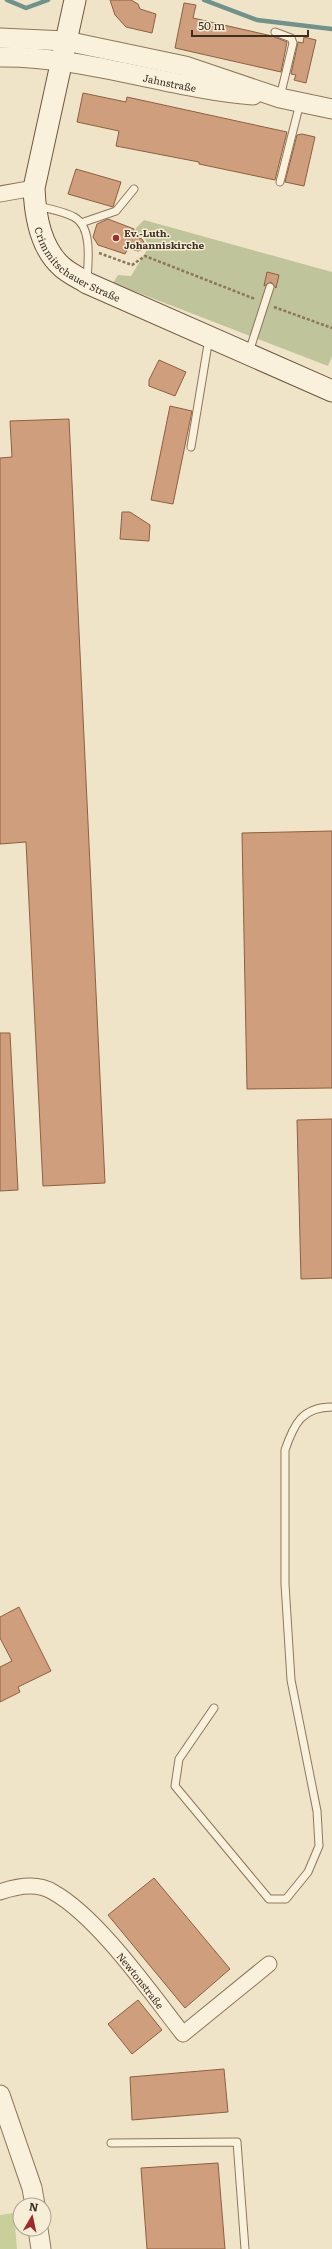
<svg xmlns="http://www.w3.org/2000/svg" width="332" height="2249" viewBox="0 0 332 2249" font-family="Literata,serif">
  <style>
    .green { fill: #c9cf9b }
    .cemetery { fill: #bfc49a }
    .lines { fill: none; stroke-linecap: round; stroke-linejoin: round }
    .stream { stroke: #6f938a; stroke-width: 4.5 }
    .building { fill: #cf9f7d; stroke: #8d5f41 }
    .service-casing { stroke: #8d765c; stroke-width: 9 }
    .minor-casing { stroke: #8d765c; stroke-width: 17 }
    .tertiary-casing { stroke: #8d765c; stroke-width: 21 }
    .secondary-casing { stroke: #6f573f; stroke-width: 23 }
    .path { stroke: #8d765c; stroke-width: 2.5; stroke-dasharray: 3 2; stroke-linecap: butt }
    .service { stroke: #faf1dc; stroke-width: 7 }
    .minor { stroke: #faf1dc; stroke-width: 15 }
    .tertiary { stroke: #faf1dc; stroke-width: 19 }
    .secondary { stroke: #faf1dc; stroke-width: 21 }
    .poi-dot { fill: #9e2a2b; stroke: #f7eed8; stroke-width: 1.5 }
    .labels { text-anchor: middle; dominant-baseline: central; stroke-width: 3; stroke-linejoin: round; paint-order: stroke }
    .street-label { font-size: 10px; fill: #3d2e20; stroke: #f7eed8 }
    .poi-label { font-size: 10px; font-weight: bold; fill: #3d2e20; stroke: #f7eed8; text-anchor: start }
  </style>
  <rect width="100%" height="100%" fill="#f0e4c8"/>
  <polygon class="green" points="14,2213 17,2249 0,2249 0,2215"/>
  <polygon class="cemetery" points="144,220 332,272 332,356 328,366 113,283 118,275 131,276 147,250 148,245 145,239 134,234 136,228"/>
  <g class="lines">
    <g class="stream">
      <polyline points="7,0 26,8 48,0"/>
      <polyline points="204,0 257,20 332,29"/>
    </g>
  </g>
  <g class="building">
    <polygon points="110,0 131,0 138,4 140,9 156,14 152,33 126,27 115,15"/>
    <polygon points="184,3 196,5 193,18 272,36 287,42 281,72 175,48"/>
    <polygon points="304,37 316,40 306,83 294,80 296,75 291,74 298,42 303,43"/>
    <polygon points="83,93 126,102 127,97 287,132 275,180 199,164 199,162 116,146 119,131 77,122"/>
    <polygon points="302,134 315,137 304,186 285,182 297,135"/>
    <polygon points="76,169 121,182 113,207 68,194"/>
    <polygon points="108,219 134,229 132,236 142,239 147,248 138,251 128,248 125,254 98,245 93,237 97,224"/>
    <polygon points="267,272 279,275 276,288 271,282 264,286"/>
    <polygon points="159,360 186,372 175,396 149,386 149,380"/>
    <polygon points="170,406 192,411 173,504 151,500"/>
    <polygon points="69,419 105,1183 43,1186 26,842 0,844 0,458 12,457 10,421"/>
    <polygon points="122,512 130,512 150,525 149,541 120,539"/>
    <polygon points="332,831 332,1088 247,1089 242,833"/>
    <polygon points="0,1033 10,1033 18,1190 0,1191"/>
    <polygon points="332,1119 332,1278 301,1279 297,1120"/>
    <polygon points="19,1607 51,1671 18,1687 20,1692 0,1702 0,1667 12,1661 0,1638 0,1617"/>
    <polygon points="154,1878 230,1969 185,2008 108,1915"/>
    <polygon points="138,2000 162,2030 132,2054 108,2024"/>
    <polygon points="224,2069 228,2112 132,2120 130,2077"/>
    <polygon points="218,2163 225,2249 147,2249 141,2168"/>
  </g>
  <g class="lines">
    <defs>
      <g id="service">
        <polyline points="275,32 291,38 293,43 280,97"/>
        <polyline points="280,182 300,103"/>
        <path d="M38 206C49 209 63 211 74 217 93 227 88 263 87 280"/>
        <polyline points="81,223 116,211 134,189"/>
        <polyline points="249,352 270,287"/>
        <polyline points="191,447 209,338"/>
        <path d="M214 1708 179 1759 175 1786 269 1899H286L308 1872 319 1846 317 1811 291 1680 285 1584V1450C294 1424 302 1407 332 1407"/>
        <polyline points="111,2143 237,2142 245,2249"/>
      </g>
      <g id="minor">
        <polyline points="0,194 34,188"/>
        <path id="s1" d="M0 1892C17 1886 37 1882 53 1892 98 1917 151 1993 183 2034L269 1964"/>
      </g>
      <g id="tertiary">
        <polyline points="0,38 66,41 185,66 280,98 332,109"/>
        <path id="s2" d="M0 57C86 56 168 88 253 95"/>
        <polyline points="0,2095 32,2188 35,2205"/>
        <polyline points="38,2229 41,2249"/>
      </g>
      <g id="secondary">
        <path id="s3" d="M75 0 34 188C35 215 40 247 61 266 68 273 78 277 87 283L332 391"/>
      </g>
    </defs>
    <use href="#service" class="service-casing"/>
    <use href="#minor" class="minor-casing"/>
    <use href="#tertiary" class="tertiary-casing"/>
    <use href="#secondary" class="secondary-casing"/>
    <g class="path">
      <polyline points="99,253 132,265 145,256 255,299"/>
      <polyline points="274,307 332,328"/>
    </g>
    <use href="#service" class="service"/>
    <use href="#minor" class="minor"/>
    <use href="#tertiary" class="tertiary"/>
    <use href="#secondary" class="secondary"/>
  </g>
  <circle class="poi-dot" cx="116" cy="238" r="4"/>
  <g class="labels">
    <g class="street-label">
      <text stroke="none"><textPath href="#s2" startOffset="172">Jahnstraße</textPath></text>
      <text stroke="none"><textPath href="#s3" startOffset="288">Crimmitschauer Straße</textPath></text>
      <text stroke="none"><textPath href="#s1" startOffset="180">Newtonstraße</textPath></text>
    </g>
    <g class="poi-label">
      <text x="124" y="232">Ev.-Luth.<tspan x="124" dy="12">Johanniskirche</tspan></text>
    </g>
  </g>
  <g transform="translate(32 2217) rotate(9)"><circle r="19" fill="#f7eed8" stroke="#ada18e"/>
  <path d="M0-3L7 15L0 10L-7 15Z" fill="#9e2a2b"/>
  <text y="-6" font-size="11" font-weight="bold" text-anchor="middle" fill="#3d2e20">N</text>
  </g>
  <path d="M192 30v6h116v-6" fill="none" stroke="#3d2e20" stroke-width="2"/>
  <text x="198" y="30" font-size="12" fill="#3d2e20" stroke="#f7eed8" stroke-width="3" paint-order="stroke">50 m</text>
</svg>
